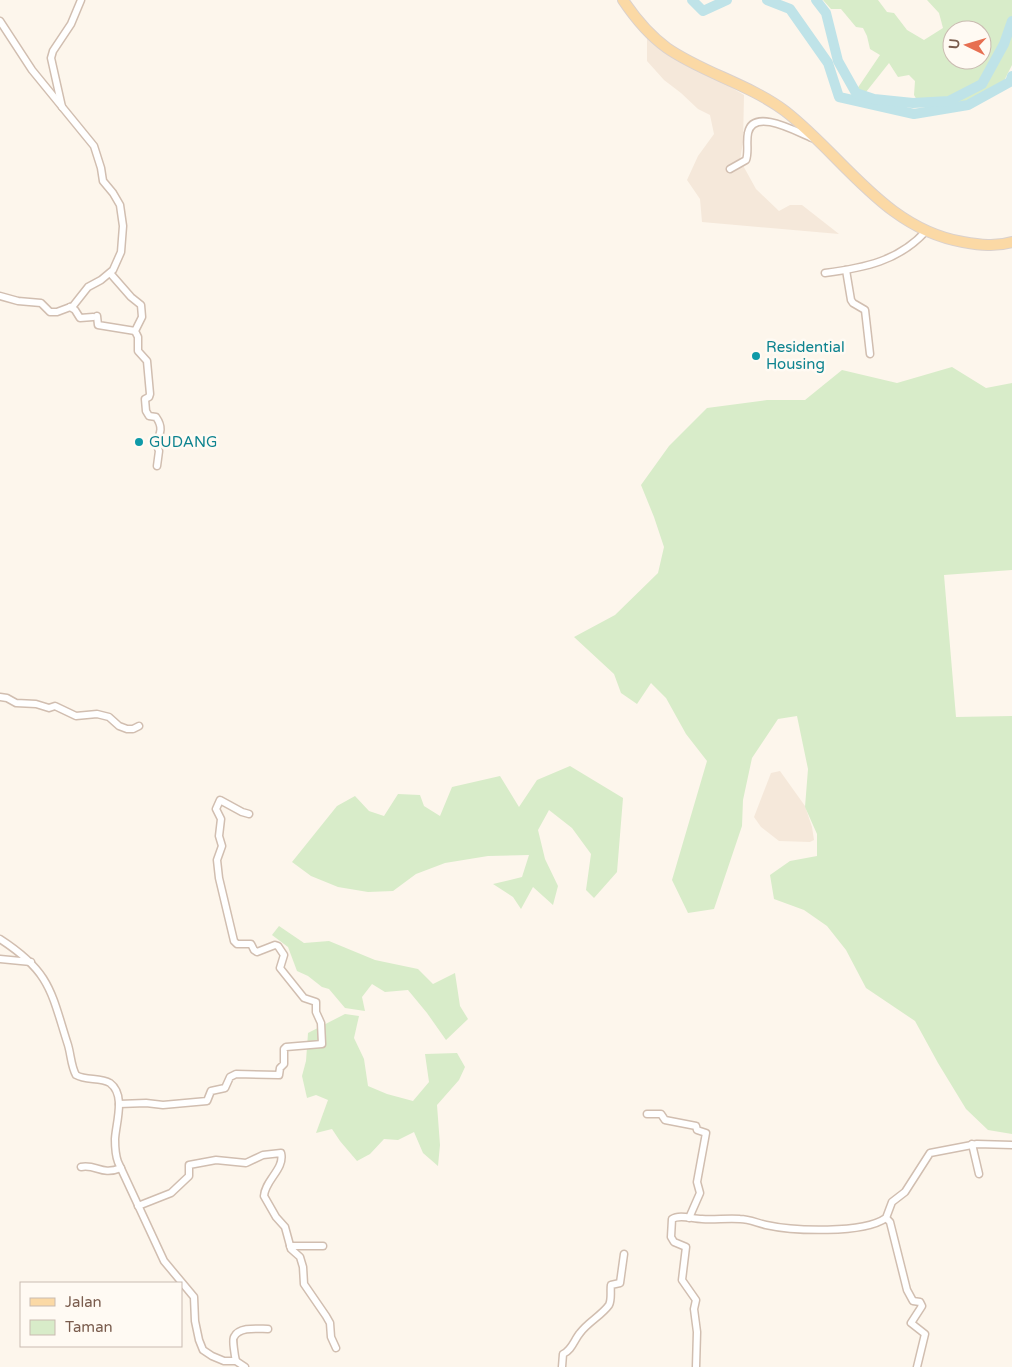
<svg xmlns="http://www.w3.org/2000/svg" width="1012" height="1367" viewBox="0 0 1012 1367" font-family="'Varela Round',sans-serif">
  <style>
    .residential { fill: #f5e8da }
    .green { fill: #d8ecc9; fill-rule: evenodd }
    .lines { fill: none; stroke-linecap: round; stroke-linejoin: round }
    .river { stroke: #bfe3e8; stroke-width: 10 }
    .minor-casing { stroke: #d1beb0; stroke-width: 9 }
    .primary-casing { stroke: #dad1cd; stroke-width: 12 }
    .minor { stroke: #fff; stroke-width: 6 }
    .primary { stroke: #fbd9a5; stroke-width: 10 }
    .culture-dot { fill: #0f9aa8; stroke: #fffaf3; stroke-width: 2 }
    .labels { text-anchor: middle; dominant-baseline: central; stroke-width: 5; stroke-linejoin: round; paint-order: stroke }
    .culture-label { font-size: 15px; fill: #0d838f; stroke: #fffaf3; text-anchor: start }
  </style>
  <rect width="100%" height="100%" fill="#fdf6ec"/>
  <g class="residential">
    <polygon points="647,38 744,95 743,142 740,160 756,189 779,211 790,205 802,205 839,234 702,222 700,199 687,180 698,156 714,134 710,115 698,109 681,93 664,80 647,61"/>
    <polygon points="780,771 805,806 812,827 814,840 810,842 779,841 761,827 754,817 771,773"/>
  </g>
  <g class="green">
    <path d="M823 0H878L887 12 894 13 907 30 924 40 943 28 939 13 927 0H1012V65L1004 81 969 101 921 107 914 95 915 81 909 75 898 77 889 63 866 92 857 89 880 55 870 49 867 36 863 28 856 27 841 9H831ZM952 30H982V60H952Z"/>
    <polygon points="952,367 986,388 1012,383 1012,570 944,575 956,717 1012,716 1012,1134 988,1130 966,1109 938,1063 915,1021 866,988 846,950 827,926 804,910 774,899 770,875 790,861 817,856 817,834 805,807 808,769 797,716 778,719 752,758 743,800 742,826 714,909 688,913 672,880 707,761 686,734 666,698 651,683 637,704 621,693 614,674 574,637 615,615 658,573 664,547 654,517 641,485 669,446 707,408 767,400 805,400 842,370 897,383"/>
    <polygon points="570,766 623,798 617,872 594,898 586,890 591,854 572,828 549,810 538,830 545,859 558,886 553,905 533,887 521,909 513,897 493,884 522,877 529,855 488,856 445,863 416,874 393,891 368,892 338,887 311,876 292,862 337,806 355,796 369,811 384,816 398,794 420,795 424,806 440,816 452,787 500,776 519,807 537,780"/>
    <polygon points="279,926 304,943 329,941 375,960 418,969 433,984 455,973 460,1006 468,1019 446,1040 427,1013 408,990 385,992 372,984 362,997 365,1011 345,1008 329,989 322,987 308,976 297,971 288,947 272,935"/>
    <polygon points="345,1014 359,1016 354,1038 364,1059 368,1086 387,1094 413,1101 429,1082 425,1054 457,1053 465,1067 459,1080 437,1105 440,1145 438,1166 423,1153 414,1132 398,1140 384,1139 370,1154 357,1161 340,1141 332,1129 316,1133 328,1100 316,1095 307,1098 302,1076 306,1061 308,1033"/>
  </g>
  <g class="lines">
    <g class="river">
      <polyline points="692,0 703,11 727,0"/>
      <polyline points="767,0 790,9 828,63 839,97 914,114 968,105 1010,82 1012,76"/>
      <polyline points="816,0 826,13 838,61 856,93 874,99 913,103 949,101 982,84 1004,44 1012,21"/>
    </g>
    <defs>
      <g id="minor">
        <polyline points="0,21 32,70 94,146 101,168 103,181 113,193 120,205 123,226 121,252 113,270 101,280 88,287 73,306 57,312 50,312 41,303 18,301 0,296"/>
        <polyline points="62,107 51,58 53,51 71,24 81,0"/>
        <path d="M730 169 746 160C749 152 746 142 748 133 753 107 797 132 812 138"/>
        <polyline points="846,270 851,300 853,303 865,310 870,354"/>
        <path d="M110 273 131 297 141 305 142 317 135 331 138 337V351L147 361 150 394 149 397 145 399 146 411 149 416 156 417C163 427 161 432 156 443L159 451 157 466"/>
        <path d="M825 273C864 268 899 261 926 231"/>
        <polyline points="70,307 75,310 80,318 93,317"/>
        <polyline points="97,316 98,325 135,331"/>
        <polyline points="0,697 7,698 16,703 36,704 49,708 55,706 76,716 97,714 109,717 119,726 127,729 133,729 139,726"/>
        <path d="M0 939C51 972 51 992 68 1045 71 1055 71 1066 76 1075 86 1081 100 1077 110 1083 126 1095 116 1122 115 1139 115 1147 115 1154 118 1162L164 1261 194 1297 195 1321 199 1340 203 1350 212 1356 224 1361H236L245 1367"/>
        <polyline points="0,959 31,962"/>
        <polyline points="119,1104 146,1103 163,1105 207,1101 211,1091 225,1088 230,1077 236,1074 279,1075 280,1068 284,1064 284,1049 286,1047 322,1044 321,1023 316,1012 316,1002 304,998 280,968 284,955 278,946 275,945 257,952 254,950 251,944 237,944 234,941 219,878 217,860 222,846 219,836 221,819 216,809 220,800 242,812 249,814"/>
        <polyline points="647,1114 661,1114 665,1120 696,1126 697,1130 706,1133 697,1182 700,1193 689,1218"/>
        <polyline points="972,1144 979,1174"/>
        <path d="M81 1167C97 1164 101 1176 121 1168"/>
        <path d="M138 1206 171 1193 189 1176V1165L216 1160 246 1163 263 1155 281 1153C285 1169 265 1180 264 1196L276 1217 285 1227 291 1249 300 1257 303 1267 304 1284 326 1316 330 1323 331 1337 336 1348"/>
        <polyline points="886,1218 890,1222 907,1290 913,1301 920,1302 922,1306 911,1323 925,1334 917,1367"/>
        <polyline points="290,1246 323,1246"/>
        <path d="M236 1361C235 1357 232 1339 234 1337 239 1326 259 1329 268 1329"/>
        <path d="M562 1367 563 1354C572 1350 574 1340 580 1333 588 1322 601 1316 609 1305 612 1299 610 1291 611 1285L620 1283 624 1254"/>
        <path d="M696 1367 697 1332 694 1309 696 1300 682 1280 686 1247 674 1242 671 1237 672 1219C680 1214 692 1219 702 1219 714 1220 727 1218 740 1219 749 1219 757 1223 766 1225 793 1231 863 1234 886 1218L892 1202 905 1192 930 1153 977 1144 1012 1145"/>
      </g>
      <path id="primary" d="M623 0C635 18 649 35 667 48 703 73 749 84 785 111 843 156 885 229 963 242 980 245 996 247 1012 242"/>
    </defs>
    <use href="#minor" class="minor-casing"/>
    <use href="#primary" class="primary-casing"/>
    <use href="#minor" class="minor"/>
    <use href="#primary" class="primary"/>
  </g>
  <g class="culture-dot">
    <circle cx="756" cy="356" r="5"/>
    <circle cx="139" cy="442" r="5"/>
  </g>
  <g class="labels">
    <g class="culture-label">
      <text x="766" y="347">Residential<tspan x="766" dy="17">Housing</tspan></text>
      <text x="149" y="442">GUDANG</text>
    </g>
  </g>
  <rect x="20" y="1282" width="162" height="65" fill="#fffaf3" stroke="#cabbb1"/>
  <rect x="30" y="1298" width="25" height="8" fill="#fbd9a5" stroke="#cabbb1"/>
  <text x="65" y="1307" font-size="15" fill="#7a5c4d">Jalan</text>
  <rect x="30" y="1320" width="25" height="15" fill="#d8ecc9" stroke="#cabbb1"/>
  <text x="65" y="1332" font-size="15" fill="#7a5c4d">Taman</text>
  <g transform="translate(967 45) rotate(275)"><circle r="24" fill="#fffaf3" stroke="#cabbb1"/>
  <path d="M0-4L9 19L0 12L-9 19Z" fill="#e76f51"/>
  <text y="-8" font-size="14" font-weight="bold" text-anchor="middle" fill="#7a5c4d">U</text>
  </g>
</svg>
